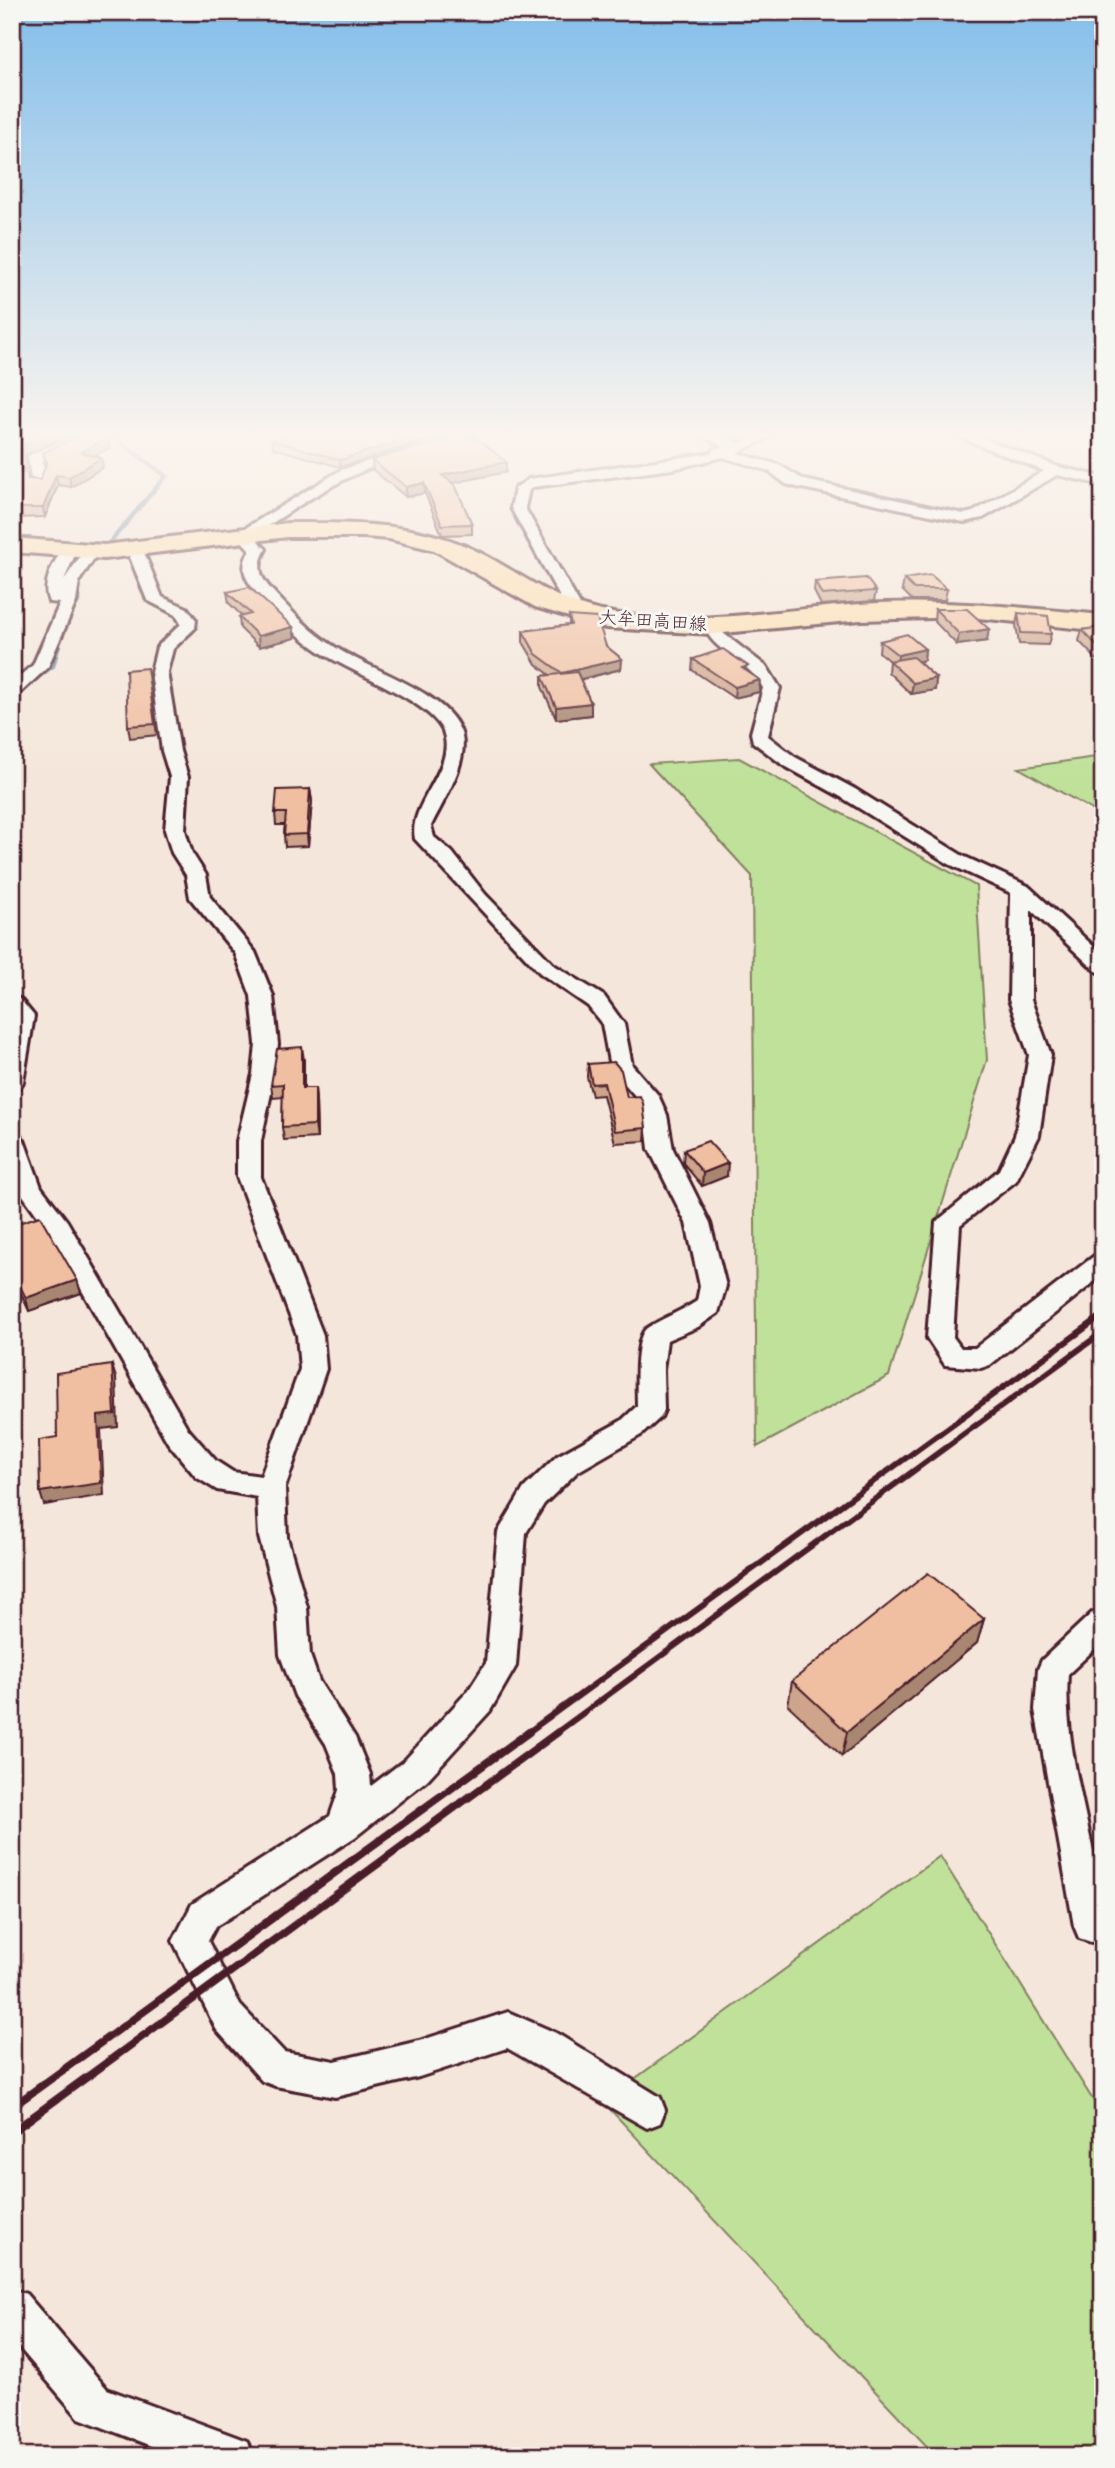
<svg xmlns="http://www.w3.org/2000/svg" width="1115" height="2468" viewBox="0 0 1115 2468" font-family="Pangolin,'Klee One',sans-serif">
  <style>
    .green { fill: #bfe19a; stroke: #848062; stroke-width: 2 }
    .lines { fill: none; stroke-linecap: round; stroke-linejoin: round }
    .stream { stroke: #7287a0; stroke-width: 4.5 }
    .minor-casing { stroke: #4a1f2b; stroke-width: 6 }
    .primary-casing { stroke: #4a1f2b; stroke-width: 6 }
    .minor { fill: #f6f6f2; fill-rule: evenodd }
    .primary { fill: #fcdcac; fill-rule: evenodd }
    .rail-far1 { stroke: #4a1f2b; stroke-width: 6 }
    .rail { stroke: #4a1f2b; stroke-width: 8 }
    .wall { fill: #cea48a; stroke: #4a1f2b; stroke-width: 2 }
    .shaded-wall { fill: #a88671; stroke: #4a1f2b; stroke-width: 2 }
    .building { fill: #f0bfa1; stroke: #4a1f2b; stroke-width: 2 }
    .labels { text-anchor: middle; dominant-baseline: central; stroke-width: 6; stroke-linejoin: round; paint-order: stroke }
    .far-street-label { font-size: 18px; fill: #4a1f2b; stroke: #f6f6f2 }
  </style>
  <rect width="100%" height="100%" fill="#f4e6da"/>
  <filter id="ink" filterUnits="userSpaceOnUse"><feTurbulence type="fractalNoise" baseFrequency=".0143" numOctaves="2"/><feDisplacementMap in="SourceGraphic" scale="14" xChannelSelector="R" yChannelSelector="G"/><feConvolveMatrix kernelMatrix="1 2 1 2 8 2 1 2 1" color-interpolation-filters="sRGB"/></filter>
  <g filter="url(#ink)">
    <g class="green">
      <polygon points="1103,756 1103,816 1019,768"/>
      <polygon points="739,758 976,886 987,1060 889,1376 757,1447 752,876 649,764"/>
      <polygon points="940,1856 1103,2116 1103,2456 936,2456 603,2102"/>
    </g>
    <g class="lines">
      <g class="stream">
        <polyline points="728,432 737,437"/>
        <polyline points="67,619 79,600 76,587 89,567 166,476 107,432"/>
        <polyline points="12,704 26,686 53,666 63,630"/>
      </g>
      <defs>
        <g id="minor">
          <polygon points="83,432 101,432 41,461 46,471 44,484 32,487 28,456"/>
          <path d="M459 432H478C459 450 393 458 365 470 325 487 289 512 253 536L266 549C253 572 264 582 280 599 295 615 313 633 332 645 366 669 444 690 460 730 472 758 443 801 431 826L434 837 452 852 485 894 554 965 604 996 624 1024 632 1065 658 1095 667 1115 673 1149 710 1223 726 1286 718 1313 698 1327 667 1340 663 1370 664 1410 661 1417 641 1435 577 1472 544 1504 526 1533 516 1666 490 1711 427 1780 355 1837 216 1926 208 1941 240 2005 284 2052 335 2061 419 2041 508 2012 556 2033 660 2097 665 2110 660 2123 647 2128 507 2048 419 2077 335 2097 275 2086 262 2081 216 2029 173 1941 192 1904 330 1816 339 1790 338 1774 326 1744 295 1696 280 1655 277 1607 259 1537 257 1497 217 1490 196 1477 168 1443 49 1232 17 1187 12 1178V1132L20 1135 24 1140 41 1187 67 1221 188 1429 216 1461 233 1472 261 1476 300 1369 297 1335 237 1177V1141L253 1074 256 1044 251 996 235 953 190 898 186 875 172 853 165 830 170 777 162 751 151 672 157 647 181 624 176 615 147 600 127 550 135 545 143 550 162 597 187 608 196 620 195 628 173 649 167 672 180 751 188 777 185 830 192 853 206 875 210 897 255 952 273 996 278 1044 275 1074 261 1141V1177L323 1335 326 1369 285 1488 287 1537 307 1607 310 1655 319 1681 355 1737 370 1774 371 1786 405 1760 468 1691 486 1663 498 1532 524 1488 557 1456 621 1421 637 1406C637 1389 634 1343 645 1330 650 1324 686 1309 697 1301L700 1286 686 1223 649 1149 645 1115 637 1098 610 1067 602 1024 588 1006 540 973 415 839C407 803 460 766 442 729 427 700 351 672 322 653 302 640 282 621 266 603 250 585 236 573 250 550L236 535 239 532 341 470Z"/>
          <polygon points="696,432 714,432 740,443 762,432 779,432 737,453 779,465 804,480 964,514 973,512 1044,471 947,432 966,432 1059,467 1103,477 1103,485 1057,475 983,518 964,522 797,487 786,484 769,471 723,457 673,469 533,487 529,490 525,508 585,614 577,619 571,617 511,508 515,488 529,479 712,453 714,449 725,447"/>
          <path d="M69 545 77 550 64 580 86 548H96L99 551 79 581 76 602 48 667 18 695 12 696V682L33 665 60 603 49 602C41 584 53 563 64 547Z"/>
          <path d="M713 621 719 623 723 633 767 667 780 688 768 736 795 757 855 789 963 856 1028 886 1103 955V973L1096 971 1031 910V1000L1051 1055 1039 1136 1016 1181 960 1225 953 1337 961 1348H975L1094 1256 1103 1253V1275L990 1365 981 1368 945 1365 927 1338 936 1222 999 1170 1015 1136 1029 1055 1009 1000 1011 893 949 864 841 797 783 765 753 742 751 733 763 688C751 661 710 651 705 626Z"/>
          <polygon points="12,998 20,999 34,1016 23,1082 20,1087 12,1089"/>
          <path d="M1103 1610V1641L1068 1674C1062 1763 1103 1849 1103 1938L1091 1942 1079 1938 1074 1926 1035 1710 1038 1669 1042 1660 1092 1613Z"/>
          <polygon points="12,2289 26,2294 107,2389 247,2441 252,2456 177,2456 79,2418 12,2339"/>
        </g>
        <path id="primary" d="M288 523C343 523 397 522 450 540 507 559 543 601 607 612 691 627 777 610 860 604 942 599 1021 607 1103 615V631L968 617 861 620 713 634 606 628 535 607 434 550 389 539 364 537H288L104 559 12 552V538L104 545Z"/>
      </defs>
      <use href="#minor" class="minor-casing"/>
      <use href="#primary" class="primary-casing"/>
      <use href="#minor" class="minor"/>
      <use href="#primary" class="primary"/>
      <g class="rail-far1">
        <polyline points="527,1733 1103,1315"/>
        <polyline points="556,1733 1103,1332"/>
      </g>
      <g class="rail">
        <polyline points="12,2107 529,1732"/>
        <polyline points="12,2132 558,1732"/>
      </g>
    </g>
    <g class="wall">
      <polygon points="293,432 442,432 443,435 340,467 273,448 272,440"/>
      <polygon points="110,448 94,455 101,458 103,467 71,487 58,485 45,517 16,518 18,520 20,530 12,532 12,472 28,479 40,480 46,465 43,453"/>
      <polygon points="372,460 506,472 452,483 472,524 472,534 442,535 425,493 406,497 373,470"/>
      <polygon points="904,579 947,589 945,600 912,600 902,590"/>
      <polygon points="815,582 876,591 874,601 821,605 814,591"/>
      <polygon points="227,592 293,627 295,638 259,647 240,628 239,617 242,616 229,603"/>
      <polygon points="935,609 987,641 957,645 934,621"/>
      <polygon points="1018,613 1051,634 1048,645 1019,644 1016,625"/>
      <polygon points="569,616 606,646 622,659 621,669 580,680 591,703 591,715 556,719 542,687 542,676 550,675 536,664 523,642 523,631 569,625"/>
      <polygon points="1103,627 1103,661 1098,661 1079,641 1082,630"/>
      <polygon points="880,641 925,649 924,660 918,662 936,678 935,690 911,694 888,672 889,661 879,652"/>
      <polygon points="693,659 748,672 759,692 734,698 692,670"/>
      <polygon points="147,668 157,735 130,738 128,726"/>
      <polygon points="310,789 312,801 308,846 285,847 284,835 285,825 276,825 275,813"/>
      <polygon points="304,1060 304,1088 315,1088 316,1100 317,1138 284,1140 282,1127 283,1097 273,1098 271,1085"/>
      <polygon points="588,1064 627,1097 646,1128 645,1141 615,1143 603,1095 592,1096 587,1077"/>
      <polygon points="684,1150 727,1176 702,1186 683,1163"/>
      <polygon points="12,1225 77,1280 81,1293 29,1311 12,1275"/>
      <polygon points="984,1619 977,1643 842,1756 788,1705 792,1681"/>
    </g>
    <g class="shaded-wall">
      <polygon points="53,432 77,432 27,454 24,459 26,459 28,469 12,470 12,460 25,444"/>
      <polygon points="427,432 442,432 443,435 340,467 340,460"/>
      <polygon points="108,438 110,448 82,461 81,452"/>
      <polygon points="101,458 103,467 71,487 69,477"/>
      <polygon points="506,462 506,472 443,485 442,475"/>
      <polygon points="56,475 58,485 45,517 43,508"/>
      <polygon points="424,483 425,493 406,497 406,487"/>
      <polygon points="18,520 20,530 12,532 12,521"/>
      <polygon points="293,627 295,638 259,647 258,636"/>
      <polygon points="989,629 987,641 957,645 959,634"/>
      <polygon points="925,649 924,660 897,667 898,655"/>
      <polygon points="1101,650 1103,650 1103,661 1098,661"/>
      <polygon points="622,659 621,669 562,684 562,673"/>
      <polygon points="936,678 935,690 911,694 913,683"/>
      <polygon points="760,680 759,692 734,698 735,687"/>
      <polygon points="591,703 591,715 556,719 556,707"/>
      <polygon points="310,789 312,801 308,846 307,834"/>
      <polygon points="302,1047 304,1060 304,1101 302,1088"/>
      <polygon points="315,1088 316,1100 317,1138 315,1125"/>
      <polygon points="728,1163 727,1176 702,1186 703,1173"/>
      <polygon points="77,1280 81,1293 29,1311 26,1298"/>
      <polygon points="112,1365 116,1378 118,1427 101,1429 104,1495 44,1505 40,1492"/>
      <polygon points="984,1619 977,1643 842,1756 847,1732"/>
    </g>
    <g class="building">
      <polygon points="17,432 53,432 25,444 22,451 26,459 12,460 12,440 16,438 12,434"/>
      <polygon points="86,432 98,432 108,438 81,452 101,458 69,477 56,475 43,508 12,508 12,472 27,473 28,479 40,480 47,462 43,453"/>
      <polygon points="293,432 427,432 340,460 272,440"/>
      <polygon points="463,434 483,443 506,462 442,475 455,485 472,524 442,525 424,483 406,487 372,460"/>
      <polygon points="12,512 18,520 12,521"/>
      <polygon points="931,575 947,589 914,589 904,579"/>
      <polygon points="866,578 876,591 822,595 815,582"/>
      <polygon points="249,587 293,627 258,636 239,617 251,614 227,592"/>
      <polygon points="935,609 967,609 989,629 959,634"/>
      <polygon points="1018,613 1048,616 1051,634 1021,633"/>
      <polygon points="569,616 597,618 606,646 622,659 562,673 536,654 523,631 571,625"/>
      <polygon points="1103,627 1103,650 1101,650 1082,630"/>
      <polygon points="907,634 925,649 898,655 880,641"/>
      <polygon points="723,649 748,666 742,668 760,680 735,687 693,659"/>
      <polygon points="913,657 936,678 913,683 889,661"/>
      <polygon points="147,668 155,724 128,726 126,670"/>
      <polygon points="577,672 591,703 556,707 542,676"/>
      <polygon points="310,789 307,834 284,835 286,813 275,813 277,790"/>
      <polygon points="302,1047 302,1088 315,1088 315,1125 282,1127 283,1084 271,1085 277,1049"/>
      <polygon points="614,1062 621,1070 627,1097 640,1096 643,1103 646,1128 615,1131 604,1083 592,1084 588,1064"/>
      <polygon points="708,1141 728,1163 703,1173 684,1150"/>
      <polygon points="40,1216 77,1280 26,1298 12,1270 12,1225"/>
      <polygon points="112,1365 115,1414 98,1416 101,1483 40,1492 39,1440 57,1437 56,1373"/>
      <polygon points="928,1573 984,1619 847,1732 792,1681"/>
    </g>
  </g>
  <linearGradient id="sky" x2="0" y2="1"><stop stop-color="#83beea"/><stop offset="0.56" stop-color="#faf4ee"/><stop offset="1" stop-color="#faf4ee" stop-opacity="0"/></linearGradient>
  <rect width="1115" height="777" fill="url(#sky)"/>
  <g class="labels">
    <g class="far-street-label">
      <text transform="translate(653 621) rotate(4)">大牟田高田線</text>
    </g>
  </g>
  <rect width="1115" height="2468" fill="none" stroke="#f6f6f2" stroke-width="42"/>
  <rect x="21" y="21" width="1073" height="2426" fill="none" stroke="#4a1f2b" stroke-width="2.5" filter="url(#ink)"/>
</svg>
